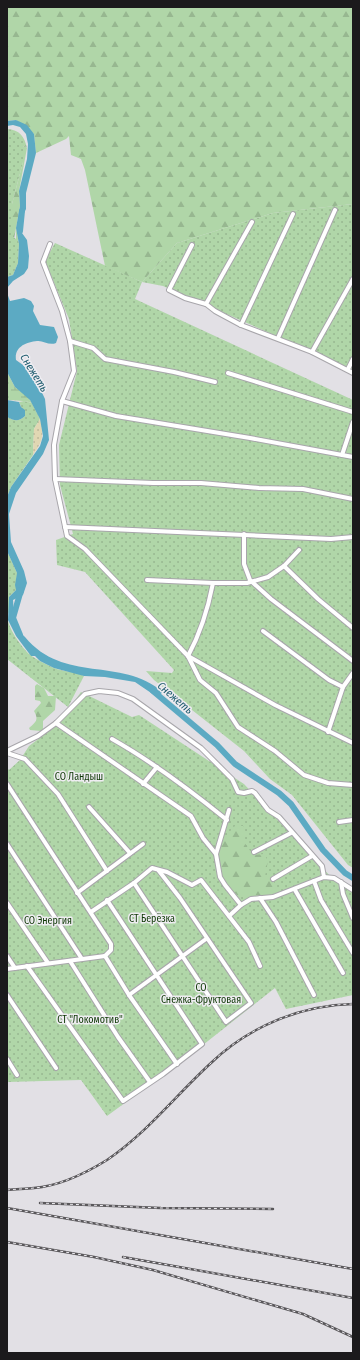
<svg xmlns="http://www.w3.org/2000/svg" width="360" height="1360" viewBox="0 0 360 1360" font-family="'Fira Sans Condensed',sans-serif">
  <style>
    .grass { fill: url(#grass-dots) }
    .forest { fill: url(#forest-firs) }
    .wetland { fill: url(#wetland-marsh) }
    .sand { fill: url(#sand-dots) }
    .water { fill: #5caac3 }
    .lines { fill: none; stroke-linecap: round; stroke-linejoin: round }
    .river { stroke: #5caac3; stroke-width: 6 }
    .minor-casing { stroke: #a8a6ab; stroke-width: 6 }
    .minor { stroke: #fff; stroke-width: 4 }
    .rail-casing { stroke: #59575a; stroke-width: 2.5 }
    .rail { stroke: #efedf2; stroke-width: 1; stroke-dasharray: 3; stroke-linecap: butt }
    .labels { text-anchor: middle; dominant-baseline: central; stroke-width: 3; stroke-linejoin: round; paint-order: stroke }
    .park-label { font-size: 10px; fill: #0d3804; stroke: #efedf2 }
    .water-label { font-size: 11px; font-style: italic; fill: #1e5c6e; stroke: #efedf2 }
  </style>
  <defs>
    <pattern id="grass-dots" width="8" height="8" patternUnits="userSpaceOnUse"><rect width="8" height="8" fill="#b0d6a8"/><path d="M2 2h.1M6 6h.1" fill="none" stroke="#97b790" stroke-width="1.8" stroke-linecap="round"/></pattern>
    <pattern id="forest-firs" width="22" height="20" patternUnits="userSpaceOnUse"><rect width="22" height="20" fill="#b0d6a8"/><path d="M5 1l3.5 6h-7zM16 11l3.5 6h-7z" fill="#97b790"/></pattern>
    <pattern id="wetland-marsh" width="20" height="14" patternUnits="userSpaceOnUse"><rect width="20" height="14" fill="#b0d6a8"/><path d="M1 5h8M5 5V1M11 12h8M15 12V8" fill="none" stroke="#97b790"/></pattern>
    <pattern id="sand-dots" width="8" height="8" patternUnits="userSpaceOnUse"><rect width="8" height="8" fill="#e1d7b3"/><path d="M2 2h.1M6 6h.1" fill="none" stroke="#c0b899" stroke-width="1.8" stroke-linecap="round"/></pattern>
  </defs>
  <rect width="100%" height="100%" fill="#e2e0e5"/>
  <g class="grass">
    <path d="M7 129C20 130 24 136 27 148L25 146 23 147V162L12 204V236L16 239V228L19 244 18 263 13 275 7 277Z"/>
    <polygon points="353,204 353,370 163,286 142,282 135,299 353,400 353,868 348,865 292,795 270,779 244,751 154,680 146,671 172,673 174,670 85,572 57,565 56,540 73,534 60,485 59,445 77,371 69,319 45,261 55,243 142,282 177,243 273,213"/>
    <path d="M24 401 32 403 40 419 34 429 33 455 11 487 7 497V417C15 421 18 422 25 416L19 402Z"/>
    <path d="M7 551 17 573 16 590 9 597 10 610 7 616C8 628 20 645 29 654 34 658 47 665 54 668 63 672 75 671 84 676L68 707 7 659Z"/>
    <polygon points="81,692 132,717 139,715 244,784 332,878 353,890 353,995 286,1009 275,988 189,1056 107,1116 81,1080 7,1082 7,768 9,770 20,760 29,746 57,725"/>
  </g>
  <g class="forest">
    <polygon points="7,7 353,7 353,204 273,213 177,243 142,282 105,266 85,170 81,159 71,155 69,136 66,139 36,153 34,134 16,120 7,121"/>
    <polygon points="25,146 27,148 19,191 20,206 14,239 12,236 12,204 23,162 23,147"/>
    <path d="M37 684 44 688 48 696H56L55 710 43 721V729L41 731 30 730 29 728C36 722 39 720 34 711L41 703 40 701 35 700V686Z"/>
    <path d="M235 826H244V842L253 855 264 854 268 861 265 876 273 877 277 895H237C234 892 229 888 226 884 216 866 219 840 235 826Z"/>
  </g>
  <path class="wetland" d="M7 372 15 387 28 397 32 403C24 400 15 401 7 400Z"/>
  <path class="sand" d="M40 419C44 437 43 440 33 455L34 429Z"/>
  <g class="water">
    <polygon points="16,120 27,125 34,134 36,153 26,193 26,209 20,222 22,233 27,240 29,256 28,268 24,274 13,281 7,288 7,277 13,275 18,263 19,244 16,228 20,206 19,191 27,159 28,144 26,134 20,127 13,125 7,126 7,121"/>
    <path d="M7 293 10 301 24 298 31 301 34 306 33 311 40 325 54 327 58 337 56 343C49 346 43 340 37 341 26 342 14 347 16 360L23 365 37 382 45 399 49 440 43 454 16 493 9 514 11 542 24 571 27 583 23 595 13 600C14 608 12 614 14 622 16 628 20 632 25 637 64 684 120 656 163 692L157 697 135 682 105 677 84 676 54 668 40 661 35 656H31L16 636 8 620 9 597 16 590 15 585 17 573 7 551V497L11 487 40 446 43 436 40 419 30 400 15 387 7 372Z"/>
    <path d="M7 400 19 402 21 407 25 410V416C18 422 15 421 7 417Z"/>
  </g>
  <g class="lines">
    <g class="river">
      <polyline points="20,231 22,211"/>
      <polyline points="20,635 13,618 21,590"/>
      <polyline points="153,691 217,745 235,764 279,793 291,804 323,850 345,873 353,878"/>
    </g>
    <defs>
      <g id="minor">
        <polyline points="50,244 43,262 62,311 70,341 74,371 62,401 54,445 55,479 67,536 85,549 188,656 200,680 216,693 238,727 275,751 304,775 328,783 353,785"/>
        <polyline points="192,245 169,290 185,298 206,304 215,311 241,325 312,352 353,373"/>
        <polyline points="206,304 252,222"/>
        <polyline points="241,325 293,214"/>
        <polyline points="278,338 335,210"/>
        <polyline points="70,341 93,348 105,359 174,372 215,382"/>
        <polyline points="312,352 353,279"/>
        <polyline points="348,369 353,359"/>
        <polyline points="228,373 353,412"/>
        <polyline points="62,401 116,416 250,438 353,457"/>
        <polyline points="342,455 353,422"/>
        <polyline points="55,479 153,483 201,483 259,488 303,489 353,499"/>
        <polyline points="65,527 331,539 353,537"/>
        <polyline points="244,534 244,564 250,580 271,599 353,661"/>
        <polyline points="284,566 318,599 353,628"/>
        <polyline points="147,580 213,583 247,583 268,577 284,566 299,550"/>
        <polyline points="263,631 329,680 343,687"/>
        <polyline points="188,656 275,705 353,743"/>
        <path d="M188 656C201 632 208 609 213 583"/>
        <polyline points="56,723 191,816 203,838 216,854 220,877 225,885 241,905"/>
        <polyline points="328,732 343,687 353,673"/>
        <path d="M112 739C153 762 190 790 227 820"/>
        <polyline points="7,751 38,736 56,723 85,694 99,691 118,693 133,699 201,748 232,779 238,792 244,793 252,791 255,793 268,810 279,817 322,866 324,877"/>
        <polyline points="7,753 25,759 58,794 107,871"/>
        <polyline points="7,784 111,944 111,950 105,956"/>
        <polyline points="143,784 157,767"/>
        <polyline points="89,807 130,853"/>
        <polyline points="339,822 353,820"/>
        <polyline points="7,844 82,959"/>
        <polyline points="254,852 291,833"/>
        <polyline points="216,854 229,810"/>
        <polyline points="273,879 312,856"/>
        <polyline points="314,881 321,900 353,953"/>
        <polyline points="341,882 343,894 353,918"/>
        <polyline points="134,883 226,1022 251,1003 180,898 159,871"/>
        <polyline points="295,890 343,973"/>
        <polyline points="77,893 143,844"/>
        <polyline points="260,898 276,922 314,995"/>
        <polyline points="7,903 48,963"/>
        <polyline points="91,912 134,883 152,868 167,872 192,885 201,880 249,942 260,966"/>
        <polyline points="229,916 241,905 251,899 273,897 324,877 334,878 353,890"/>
        <polyline points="7,956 15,968"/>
        <polyline points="105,956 129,995 177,1064"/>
        <polyline points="70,961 118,1037 150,1082"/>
        <polyline points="27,966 123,1101 163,1074 202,1044 107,900"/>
        <polyline points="7,969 105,956"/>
        <polyline points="7,995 56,1068"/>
        <polyline points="129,995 206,939"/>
        <polyline points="7,1059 17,1075"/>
      </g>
    </defs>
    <use href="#minor" class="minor-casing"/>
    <use href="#minor" class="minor"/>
    <defs>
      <g id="rail">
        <path d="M7 1190C16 1189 25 1189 34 1188 59 1186 86 1173 107 1160 147 1133 176 1095 211 1063 248 1027 301 1005 353 1004"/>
        <polyline points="40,1203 161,1208 273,1209"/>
        <polyline points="7,1208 353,1269"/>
        <polyline points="7,1242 94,1257 153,1270 303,1314 353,1337"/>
        <polyline points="123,1257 353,1298"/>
      </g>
    </defs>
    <use href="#rail" class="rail-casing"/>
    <use href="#rail" class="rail"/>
  </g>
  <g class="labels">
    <g class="park-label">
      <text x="79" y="777">СО Ландыш</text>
      <text x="152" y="919">СТ Берёзка</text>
      <text x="48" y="921">СО Энергия</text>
      <text x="201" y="988">СО<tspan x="201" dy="12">Снежка-Фруктовая</tspan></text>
      <text x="90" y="1020">СТ "Локомотив"</text>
    </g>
    <g class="water-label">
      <text transform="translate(34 373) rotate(58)">Снежеть</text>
      <text transform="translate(175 698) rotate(41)">Снежеть</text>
    </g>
  </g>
  <rect width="360" height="1360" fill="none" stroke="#1b1a1c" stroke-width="16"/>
</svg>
